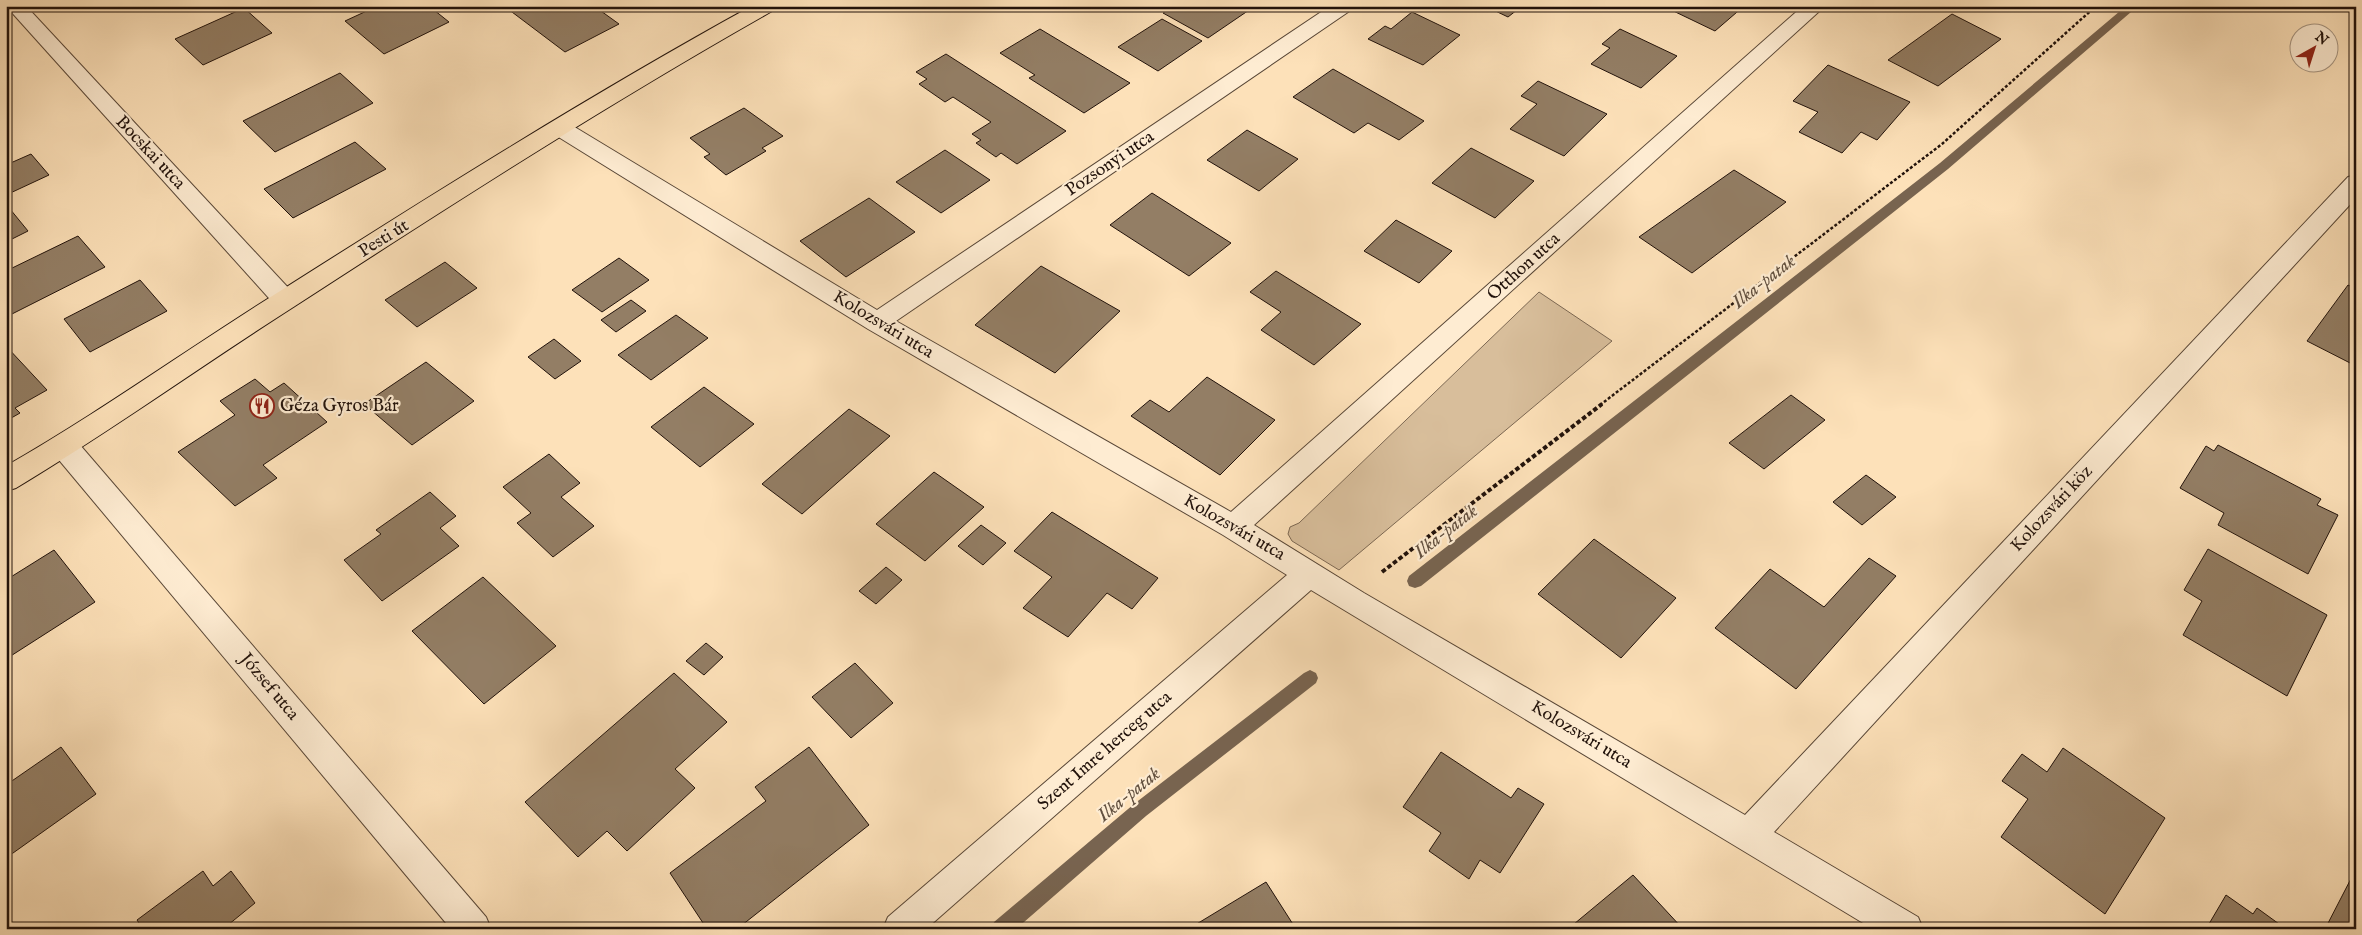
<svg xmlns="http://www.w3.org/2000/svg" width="2362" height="935" viewBox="0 0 2362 935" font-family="'IM FELL English',serif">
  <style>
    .green { fill: #d8be9b; stroke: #7c6853 }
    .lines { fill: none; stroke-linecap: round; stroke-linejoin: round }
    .stream { fill: #786450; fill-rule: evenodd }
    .building { fill: #937e65; stroke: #21120b }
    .minor-casing { stroke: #584636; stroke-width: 2 }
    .major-casing { stroke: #21120b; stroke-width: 2 }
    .path-far1 { stroke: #21120b; stroke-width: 2.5; stroke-dasharray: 3 2; stroke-linecap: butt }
    .path { stroke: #21120b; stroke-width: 4; stroke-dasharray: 4.5 2.5; stroke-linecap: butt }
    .minor { fill: #feecd2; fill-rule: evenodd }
    .major { fill: #fde1b9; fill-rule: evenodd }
    .labels { text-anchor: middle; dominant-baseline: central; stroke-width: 4.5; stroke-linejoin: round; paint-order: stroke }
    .street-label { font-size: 18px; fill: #21120b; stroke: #feecd2 }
    .poi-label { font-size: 18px; fill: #21120b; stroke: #feecd2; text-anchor: start }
    .water-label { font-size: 19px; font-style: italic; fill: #62503f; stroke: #feecd2 }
  </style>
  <rect width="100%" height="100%" fill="#fde1b9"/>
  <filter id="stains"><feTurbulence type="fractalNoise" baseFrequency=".004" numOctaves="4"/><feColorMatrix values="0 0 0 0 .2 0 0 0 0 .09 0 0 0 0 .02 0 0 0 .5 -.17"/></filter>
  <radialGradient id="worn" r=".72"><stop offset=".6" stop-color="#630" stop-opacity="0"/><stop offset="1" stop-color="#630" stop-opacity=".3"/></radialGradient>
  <polygon class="green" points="1539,292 1612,341 1339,570 1292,541 1288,534 1290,527 1299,523"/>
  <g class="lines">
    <g class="stream">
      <polygon points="2126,6 2138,6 1948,169 1421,586 1415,588 1409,586 1407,581 1409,576 1940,163"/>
      <polygon points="1310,670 1316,673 1318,678 1316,683 1146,816 1016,929 992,929 994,922 1134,804 1304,673"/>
    </g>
  </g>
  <g class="building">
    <polygon points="367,6 429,6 449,22 384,54 345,21 371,9"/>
    <polygon points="504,6 594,6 619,24 565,52"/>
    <polygon points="1174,6 1255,6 1208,38 1163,13"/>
    <polygon points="1485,6 1522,6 1508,17"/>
    <polygon points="1663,6 1744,6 1715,31"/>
    <polygon points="244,8 272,33 203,65 175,39"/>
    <polygon points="1412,12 1460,35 1423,65 1368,39 1385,26 1391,29"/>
    <polygon points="1952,14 2001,39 1938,86 1888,60"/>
    <polygon points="1162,19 1202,41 1158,71 1118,47"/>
    <polygon points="1040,29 1130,83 1084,113 1029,78 1035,75 1000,53"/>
    <polygon points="1620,29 1677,56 1641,88 1591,64 1610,48 1602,44"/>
    <polygon points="946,54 1066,131 1017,164 1001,153 996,157 976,143 981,140 972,134 991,122 953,97 945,102 919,84 927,79 916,72"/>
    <polygon points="1828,65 1910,102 1877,140 1861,132 1842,153 1799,132 1818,112 1793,101"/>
    <polygon points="1333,69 1393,103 1424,121 1399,140 1368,123 1354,133 1293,97"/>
    <polygon points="340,73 373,103 275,152 243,121"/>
    <polygon points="1538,81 1607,114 1564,156 1510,129 1537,104 1521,96"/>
    <polygon points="744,108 783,136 762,148 766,151 726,175 704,157 710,154 690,138"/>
    <polygon points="1247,130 1298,159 1259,191 1207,160"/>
    <polygon points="355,142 386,169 293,218 264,189"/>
    <polygon points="1471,148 1534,181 1495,218 1432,183"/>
    <polygon points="945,150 990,180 941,213 896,182"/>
    <polygon points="31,154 49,175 6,195 6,165"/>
    <polygon points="1734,170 1786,202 1692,273 1639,237"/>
    <polygon points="1152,193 1231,243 1189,276 1110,225"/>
    <polygon points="869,198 915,232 846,277 800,241"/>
    <polygon points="10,209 28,231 6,242 6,211"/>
    <polygon points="1396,220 1452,251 1419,283 1364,251"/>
    <polygon points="78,236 105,267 6,317 6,271"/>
    <polygon points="619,258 649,280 602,312 572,290"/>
    <polygon points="445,262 477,288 417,327 385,300"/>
    <polygon points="1041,266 1120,311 1055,373 975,325"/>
    <polygon points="1276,271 1361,324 1314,365 1261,330 1281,312 1250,292"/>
    <polygon points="140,280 167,311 90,352 64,319"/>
    <polygon points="2348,285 2356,289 2356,366 2307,341"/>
    <polygon points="631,300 646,311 616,332 601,320"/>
    <polygon points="676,315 708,338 651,380 618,355"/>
    <polygon points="554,339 581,361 555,379 528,357"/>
    <polygon points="6,346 47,390 15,408 20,413 6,421"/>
    <polygon points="426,362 474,401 412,445 364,404"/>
    <polygon points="1207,377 1275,420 1220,475 1131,416 1150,400 1169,412"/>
    <polygon points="255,379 270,392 284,383 327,422 263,465 277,478 235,506 178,452 235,415 220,401"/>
    <polygon points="704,387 754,424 700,467 651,427"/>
    <polygon points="1791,395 1825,420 1764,469 1729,443"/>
    <polygon points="849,409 890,436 802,514 762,484"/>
    <polygon points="2218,445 2321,499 2317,505 2338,515 2308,574 2218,525 2224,513 2180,488 2206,446 2214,451"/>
    <polygon points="549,454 580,483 561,497 594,526 553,557 517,523 531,513 503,487"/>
    <polygon points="934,472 984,507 925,561 876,524"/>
    <polygon points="1866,475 1896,497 1862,525 1833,502"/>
    <polygon points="430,492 456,516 440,528 459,546 382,601 344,560 381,534 376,530"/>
    <polygon points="1052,512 1158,578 1132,609 1107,593 1068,637 1023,608 1052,577 1014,551"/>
    <polygon points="981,525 1006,543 983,565 958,546"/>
    <polygon points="1594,539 1676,598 1621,658 1538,594"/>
    <polygon points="2208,549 2327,615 2287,696 2183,635 2202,601 2184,590"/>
    <polygon points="54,550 95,602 6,659 6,580"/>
    <polygon points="1869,558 1896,576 1796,689 1715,628 1770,569 1824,607"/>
    <polygon points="886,567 902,580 876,604 859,591"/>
    <polygon points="483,577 556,646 484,704 412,631"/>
    <polygon points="706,643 723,657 704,675 686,661"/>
    <polygon points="855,663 893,703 851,738 812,697"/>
    <polygon points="674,673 727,722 675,769 695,788 627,851 607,831 578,857 525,802"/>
    <polygon points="61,747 96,794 6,858 6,785"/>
    <polygon points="809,747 869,825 737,929 707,929 670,873 766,801 755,787"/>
    <polygon points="2063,748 2165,818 2105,914 2001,837 2028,799 2002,781 2022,754 2047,772"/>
    <polygon points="1441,752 1511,798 1518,788 1544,804 1500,873 1480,860 1469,879 1429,851 1441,833 1403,807"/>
    <polygon points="2356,869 2356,929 2325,929"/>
    <polygon points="203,871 213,886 231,871 255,903 223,929 143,929 137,920"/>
    <polygon points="1633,875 1683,929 1568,929"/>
    <polygon points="1266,882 1296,929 1190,928"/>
    <polygon points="2226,895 2253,914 2257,908 2286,929 2206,929"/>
  </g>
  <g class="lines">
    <defs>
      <g id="minor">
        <polygon points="6,6 26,6 294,294 297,300 294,306 285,309 276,306"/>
        <polygon points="1330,6 1354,6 1351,10 896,321 1231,512 1803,6 1825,6 1254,525 1364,593 1745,815 2348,177 2356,175 2356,198 1774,832 1918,917 1923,929 1873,929 1311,590 926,929 883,929 888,917 1287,575 1223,535 868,329 552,133 549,128 552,123 560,121 568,123 877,310"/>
        <polygon points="64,435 74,438 486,917 491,929 451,929 54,454 50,446 54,438"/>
      </g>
      <path id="major" d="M752 6H777L774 10C611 102 452 204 295 306 201 366 111 431 16 488L6 491V466C99 413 186 350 277 293 433 194 590 95 752 6Z"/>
    </defs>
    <use href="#minor" class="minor-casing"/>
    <use href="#major" class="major-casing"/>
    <polyline class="path-far1" points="1600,405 1942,144 2096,6"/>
    <polyline class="path" points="1382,572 1602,404"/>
    <use href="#minor" class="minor"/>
    <use href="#major" class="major"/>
  </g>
  <defs>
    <symbol id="restaurant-ring" viewBox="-11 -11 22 22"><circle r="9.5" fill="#feecd2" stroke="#8f2418" stroke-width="1.5"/><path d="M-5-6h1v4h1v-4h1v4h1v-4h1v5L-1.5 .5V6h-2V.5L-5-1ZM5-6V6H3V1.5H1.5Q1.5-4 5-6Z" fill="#8f2418"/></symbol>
  </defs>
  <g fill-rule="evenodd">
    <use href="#restaurant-ring" x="248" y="392" width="28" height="28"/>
  </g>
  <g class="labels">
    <g class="street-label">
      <text transform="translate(150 153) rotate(47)">Bocskai utca</text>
      <text transform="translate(1110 164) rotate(-34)">Pozsonyi utca</text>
      <text transform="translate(384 239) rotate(-32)">Pesti út</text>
      <text transform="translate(1524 267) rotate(-42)">Otthon utca</text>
      <text transform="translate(883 325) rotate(31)">Kolozsvári utca</text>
      <text transform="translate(2052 509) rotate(-47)">Kolozsvári köz</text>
      <text transform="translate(1234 528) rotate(30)">Kolozsvári utca</text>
      <text transform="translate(269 687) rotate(50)">József utca</text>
      <text transform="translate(1581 735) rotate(31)">Kolozsvári utca</text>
      <text transform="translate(1105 751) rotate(-41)">Szent Imre herceg utca</text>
    </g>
    <g class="poi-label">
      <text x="280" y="406">Géza Gyros Bár</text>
    </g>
    <g class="water-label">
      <text transform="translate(1764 282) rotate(-38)">Ilka-patak</text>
      <text transform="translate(1446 532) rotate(-38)">Ilka-patak</text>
      <text transform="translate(1129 795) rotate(-39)">Ilka-patak</text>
    </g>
  </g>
  <rect width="2362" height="935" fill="none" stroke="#fde1b9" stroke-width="25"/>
  <rect x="8" y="8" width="2347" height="920" fill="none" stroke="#21120b" stroke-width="2.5"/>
  <rect x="12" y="12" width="2337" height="910" fill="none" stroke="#21120b"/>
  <g transform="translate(2314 48) rotate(39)"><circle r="24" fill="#feecd2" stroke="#a69582"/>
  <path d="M0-4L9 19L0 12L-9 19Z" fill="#8f2418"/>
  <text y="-8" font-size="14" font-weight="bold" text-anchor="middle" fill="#21120b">N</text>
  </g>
  <rect width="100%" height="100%" filter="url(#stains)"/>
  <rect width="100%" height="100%" fill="url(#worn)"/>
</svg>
